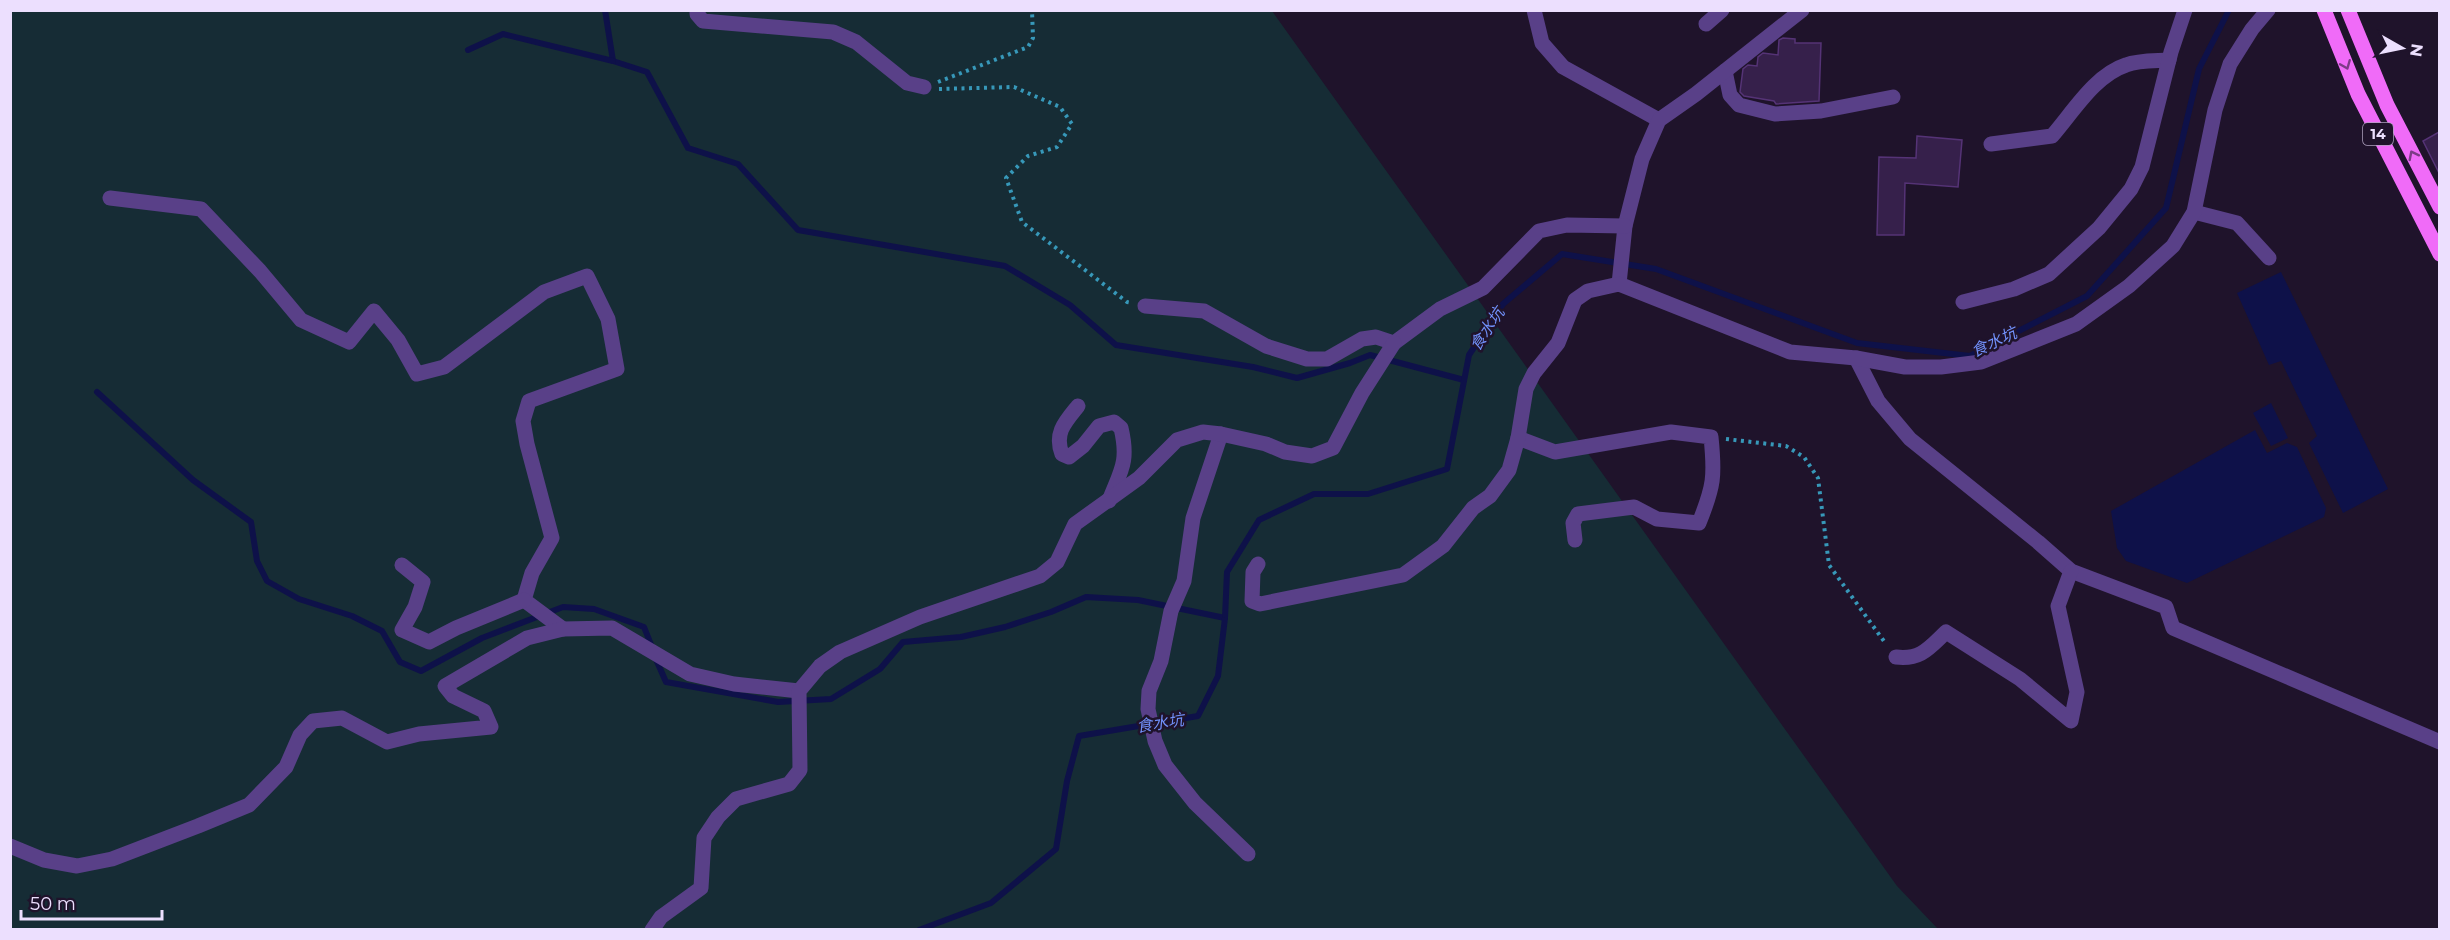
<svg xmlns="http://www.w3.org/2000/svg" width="2450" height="940" viewBox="0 0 2450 940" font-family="Montserrat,'Noto Sans TC',sans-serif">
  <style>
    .green { fill: #162c35 }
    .water { fill: #0e1149 }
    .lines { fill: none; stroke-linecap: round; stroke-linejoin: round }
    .stream { stroke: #0e1149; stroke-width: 6 }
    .building { fill: #36204b; stroke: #553376; stroke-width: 1.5 }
    .path { stroke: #3798b9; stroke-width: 4; stroke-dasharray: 3 4.5; stroke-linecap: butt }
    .minor { stroke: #594088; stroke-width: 15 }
    .major { stroke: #f06bf8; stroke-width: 15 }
    .oneway { stroke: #7d3b87 }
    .labels { text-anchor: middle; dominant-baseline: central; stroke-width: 5; stroke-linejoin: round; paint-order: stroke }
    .shield { fill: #1f132b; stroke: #aea2bf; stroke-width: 1.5 }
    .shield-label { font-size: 14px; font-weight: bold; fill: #ecdffe }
    .water-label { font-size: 16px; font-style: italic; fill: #7190f9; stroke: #1f132b }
  </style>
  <rect width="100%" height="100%" fill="#1f132b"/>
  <polygon class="green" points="10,11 1272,11 1897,886 1938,929 11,929"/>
  <g class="water">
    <polygon points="2281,272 2388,489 2343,513 2309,443 2317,436 2281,361 2269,365 2237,293"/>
    <polygon points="2271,403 2288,438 2271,446 2253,413"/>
    <polygon points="2255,430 2267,453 2287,443 2297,447 2326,508 2324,517 2187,583 2126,561 2117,548 2111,511"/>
  </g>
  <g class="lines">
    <g class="stream">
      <polyline points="605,10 613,61 647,72 688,148 738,164 798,230 1005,266 1070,305 1116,345 1253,367 1297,378 1350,363 1370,355 1464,380"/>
      <polyline points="468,50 503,34 613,61"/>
      <polyline points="97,392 193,480 251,522 257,561 267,581 299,599 352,616 382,631 400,662 421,671 482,638 563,607 594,609 644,627 652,647"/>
      <polyline points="655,657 666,682 778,702 831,699 880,669 903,642 961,637 1005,627 1051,612 1086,597 1138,600 1225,618"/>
      <polyline points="919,930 991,903 1056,849 1067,781 1079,736 1198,716 1218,676 1225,618 1227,572 1259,520 1314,494 1368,494 1447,469 1469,355 1503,304 1562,254 1656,269 1857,343 1970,356 2087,296 2166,208 2199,69 2229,10"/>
    </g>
  </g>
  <g class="building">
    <polygon points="1783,38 1795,39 1795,43 1821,43 1819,101 1776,104 1774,101 1744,96 1740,92 1743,69 1748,65 1757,66 1758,57 1763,53 1778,55 1779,40"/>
    <polygon points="2439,132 2439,173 2423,141"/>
    <polygon points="1917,136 1962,140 1958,187 1905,183 1904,235 1877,235 1879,157 1916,158"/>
  </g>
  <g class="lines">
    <g class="path">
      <polyline points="938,82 1028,47 1033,38 1032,10"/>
      <polyline points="939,89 1014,87 1060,107 1072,124 1057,147 1028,156 1006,178 1022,222 1127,302 1132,303"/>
      <polyline points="1726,439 1786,446 1804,457 1818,478 1829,565 1886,644"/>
    </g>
    <g class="minor">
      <polyline points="697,10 697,14 703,21 833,32 856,42 907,83 924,87"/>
      <polyline points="1534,10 1542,43 1563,67 1659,120"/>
      <polyline points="1706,24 1722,10"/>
      <polyline points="1725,71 1730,95 1739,105 1775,114 1821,111 1893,97"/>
      <path d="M1991 144 2052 136C2073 112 2095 75 2126 65 2139 60 2156 61 2169 60"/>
      <polyline points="110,198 201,209 260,271 301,320 349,342 374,311 398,340 417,374 444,367 544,292 587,276 608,319 617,369 529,401 523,421 527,444 552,538 532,573 524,600 563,629"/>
      <polyline points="2194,212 2237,223 2269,258"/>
      <polyline points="1619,284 1625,226 1642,159 1659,120 1696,94 1802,10"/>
      <polyline points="1963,302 2014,289 2049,274 2099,228 2131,189 2142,167 2171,52 2185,10"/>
      <polyline points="1145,306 1204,311 1266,346 1307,359 1327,359 1362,339 1376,337 1394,343 1440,309 1483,288 1539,231 1567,225 1625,226"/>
      <polyline points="1856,358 1878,401 1910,439 2038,542 2071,571 2166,607 2173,628 2440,742"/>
      <path d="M1078 406C1065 422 1054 433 1062 454L1069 457 1083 446 1099 426 1114 422 1121 428C1129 462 1121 470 1109 501"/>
      <polyline points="1221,434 1193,518 1184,581 1171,611 1161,661 1149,691 1148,709 1155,741 1165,765 1195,803 1248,854"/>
      <path d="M1518 438 1555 452 1671 432 1711 437C1715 476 1714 486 1699 523L1657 519 1634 507 1578 514 1573 523 1575 540"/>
      <polyline points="1258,564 1253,572 1252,601 1260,604 1403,575 1443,546 1473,508 1490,496 1509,470 1518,438 1526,389 1534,373 1558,343 1575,300 1588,291 1619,284 1790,352 1856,358 1905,367 1941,367 1981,362 2076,324 2129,286 2173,246 2194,212 2215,110 2230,64 2252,29 2268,10"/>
      <polyline points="402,565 423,582 415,607 402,630 429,642 456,628 524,600"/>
      <path d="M1896 657C1921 660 1929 648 1946 632L2020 679 2071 721 2077 692 2058 606 2071 571"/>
      <polyline points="10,846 44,860 77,866 112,859 198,826 249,805 286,767 300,735 313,721 342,718 387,742 419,734 491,727 484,711 453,696 445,686 527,638 563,629 612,628 690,674 734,684 799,691"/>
      <polyline points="652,930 661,917 701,888 704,838 718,817 736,799 789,784 800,770 799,691 820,666 840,652 920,617 1040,576 1057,562 1075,524 1139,478 1177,440 1203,432 1221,434 1266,444 1285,452 1312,456 1333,448 1362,393 1394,343"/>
    </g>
    <g class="major">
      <polyline points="2324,10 2358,94 2440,254"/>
      <polyline points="2348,10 2387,105 2440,207"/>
    </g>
  </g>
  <defs><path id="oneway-chevron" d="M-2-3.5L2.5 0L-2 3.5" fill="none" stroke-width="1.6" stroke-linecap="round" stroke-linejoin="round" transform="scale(1.5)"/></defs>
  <g class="oneway">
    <use href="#oneway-chevron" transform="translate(2346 65) rotate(68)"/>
    <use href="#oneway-chevron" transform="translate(2413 155) rotate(-117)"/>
  </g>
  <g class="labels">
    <rect class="shield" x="2363" y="123" width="30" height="22" rx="4.5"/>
    <g class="shield-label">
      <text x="2378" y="134">14</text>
    </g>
    <g class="water-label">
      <text transform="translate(1487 329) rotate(-56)">食水坑</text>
      <text transform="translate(1994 342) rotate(-25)">食水坑</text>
      <text transform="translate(1160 723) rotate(-9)">食水坑</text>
    </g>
  </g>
  <rect width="2450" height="940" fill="none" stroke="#ecdffe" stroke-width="24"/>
  <g transform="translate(2402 48) rotate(99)" stroke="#1f132b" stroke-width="4.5" paint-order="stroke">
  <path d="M0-4.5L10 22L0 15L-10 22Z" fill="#ecdffe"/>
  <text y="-9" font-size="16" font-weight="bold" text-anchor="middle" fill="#ecdffe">N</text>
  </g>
  <path d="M21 910v9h141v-9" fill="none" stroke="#ecdffe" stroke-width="3"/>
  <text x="30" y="910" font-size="18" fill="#ecdffe" stroke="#1f132b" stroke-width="4.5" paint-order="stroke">50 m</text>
</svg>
